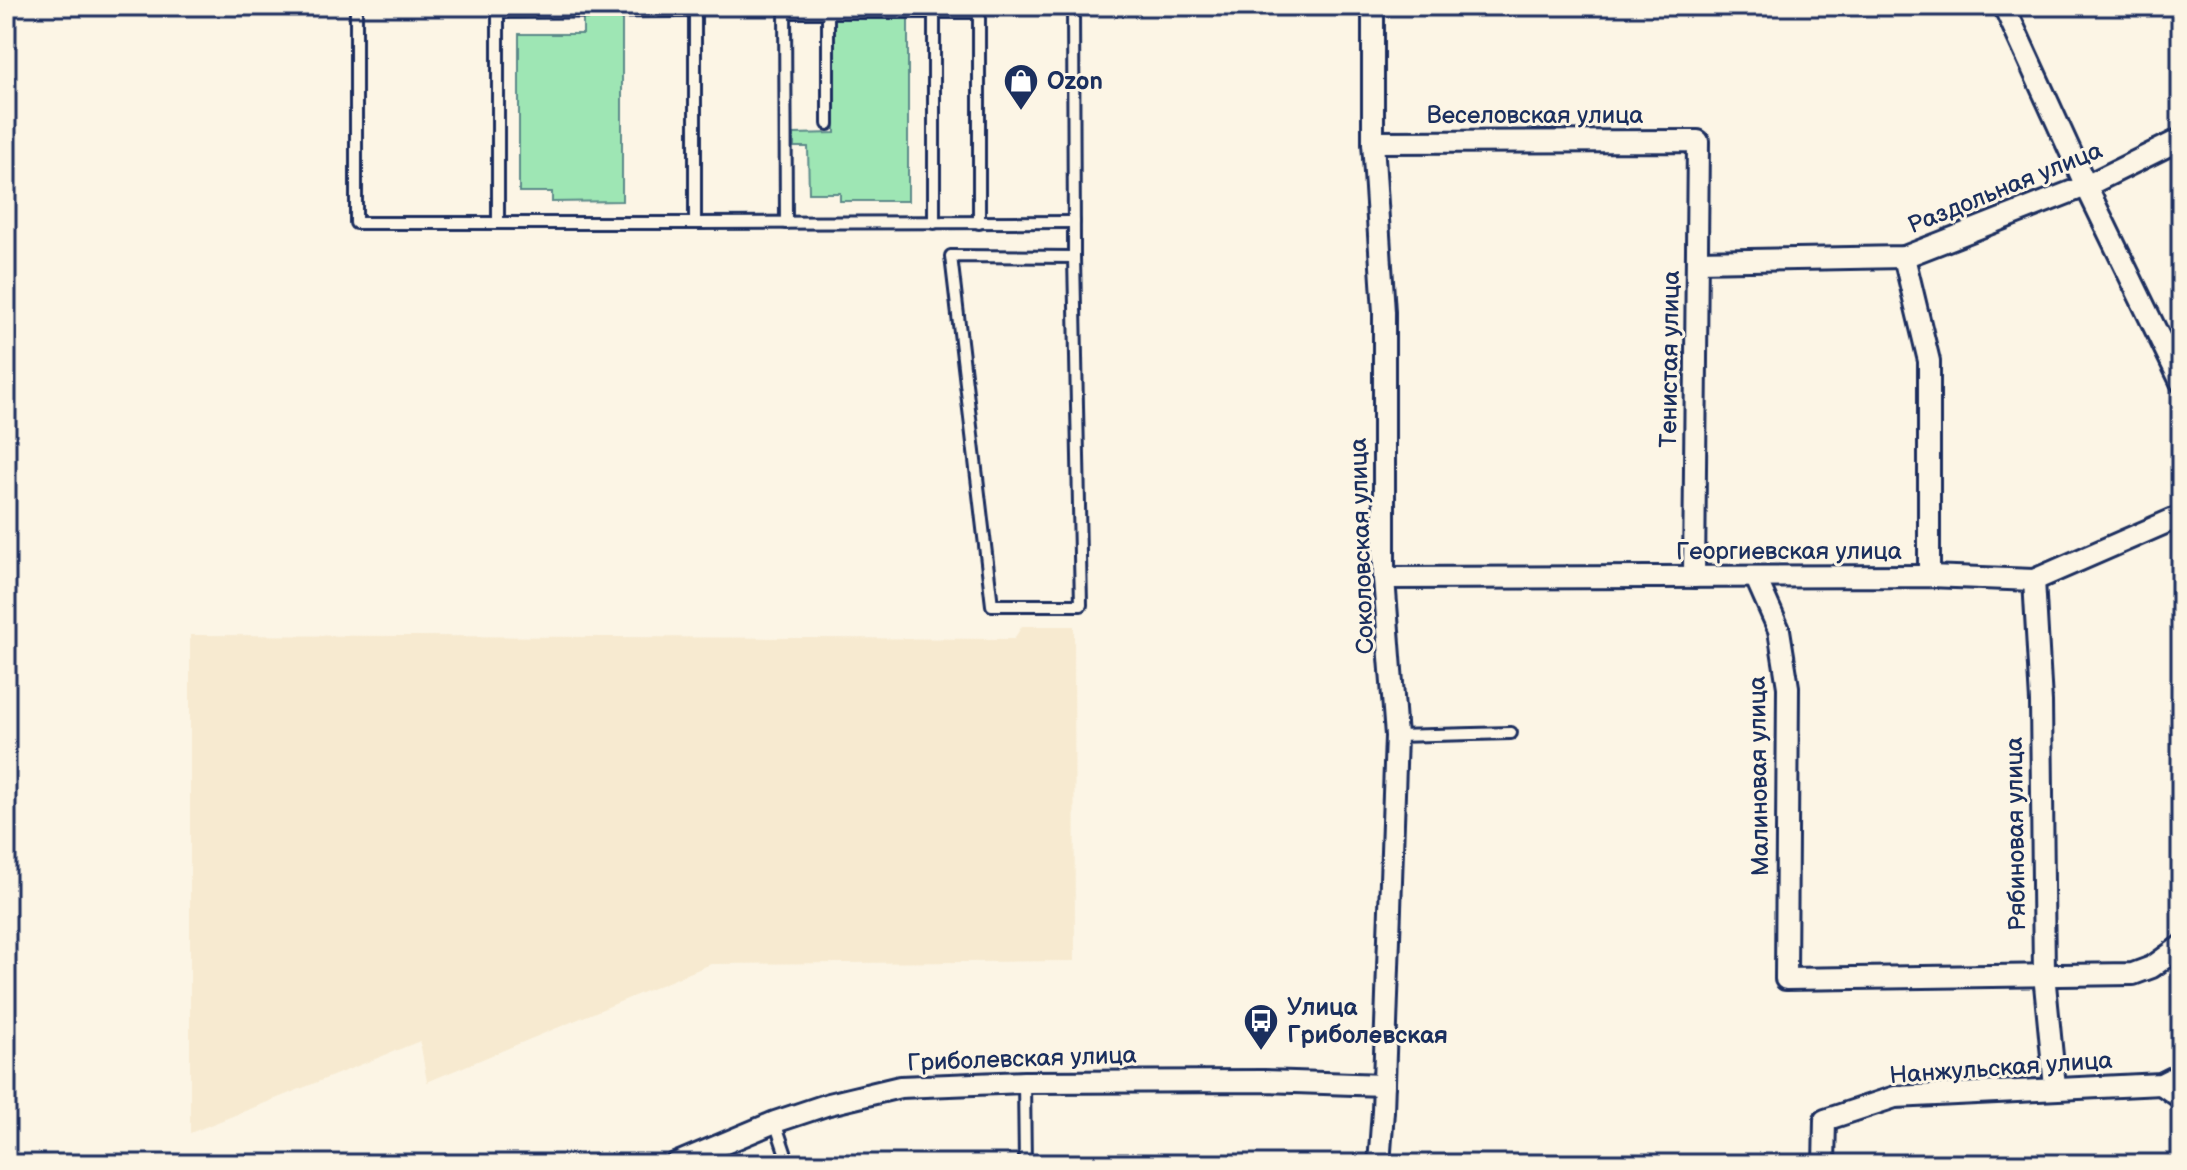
<svg xmlns="http://www.w3.org/2000/svg" width="2187" height="1170" viewBox="0 0 2187 1170" font-family="'Balsamiq Sans',sans-serif">
  <style>
    .built { fill: #f7ead0 }
    .green { fill: #9ee6b4; stroke: #5c8a89; stroke-width: 2 }
    .lines { fill: none; stroke-linecap: round; stroke-linejoin: round }
    .service-casing { stroke: #1b2f5e; stroke-width: 16 }
    .minor-casing { stroke: #1b2f5e; stroke-width: 26 }
    .service { stroke: #fcf5e5; stroke-width: 10 }
    .minor { stroke: #fcf5e5; stroke-width: 20 }
    .labels { text-anchor: middle; dominant-baseline: central; stroke-width: 6; stroke-linejoin: round; paint-order: stroke }
    .poi-label { font-size: 24px; font-weight: bold; fill: #1b2f5e; stroke: #fcf5e5; text-anchor: start }
    .street-label { font-size: 24px; fill: #1b2f5e; stroke: #fcf5e5 }
  </style>
  <rect width="100%" height="100%" fill="#fcf5e5"/>
  <filter id="ink" filterUnits="userSpaceOnUse"><feTurbulence type="fractalNoise" baseFrequency=".0125" numOctaves="2"/><feDisplacementMap in="SourceGraphic" scale="16" xChannelSelector="R" yChannelSelector="G"/><feConvolveMatrix kernelMatrix="1 2 1 2 8 2 1 2 1" color-interpolation-filters="sRGB"/></filter>
  <g filter="url(#ink)">
    <polygon class="built" points="1022,626 1074,626 1075,961 711,964 427,1082 420,1041 190,1133 190,635 1014,639"/>
    <g class="green">
      <polygon points="835,18 908,18 908,201 840,201 840,193 809,193 808,147 794,147 794,134 835,133"/>
      <polygon points="583,19 622,19 622,201 552,202 552,192 519,192 519,34 583,34"/>
    </g>
    <g class="lines">
      <defs>
        <g id="service">
          <polyline points="356,6 356,223 695,223 695,6"/>
          <polyline points="498,6 498,223"/>
          <polyline points="785,6 786,223"/>
          <polyline points="979,6 979,223"/>
          <polyline points="1073,6 1074,241 1074,257 1081,605 992,605 951,256 1074,257"/>
          <polyline points="498,12 695,11"/>
          <polyline points="785,12 979,12"/>
          <polyline points="828,12 828,124"/>
          <polyline points="934,12 934,223"/>
          <polyline points="695,223 1074,222"/>
          <polyline points="1396,736 1511,733"/>
          <polyline points="1024,1082 1025,1164"/>
          <polyline points="775,1122 789,1164"/>
        </g>
        <g id="minor">
          <polyline points="1373,6 1373,142 1384,312 1384,578 1396,736 1383,1111 1379,1164"/>
          <polyline points="2004,6 2086,186 2181,382"/>
          <polyline points="1373,142 1698,141 1694,577"/>
          <polyline points="1904,257 1929,361 1929,576"/>
          <polyline points="1697,261 1904,257 2086,186 2181,139"/>
          <polyline points="1384,578 1929,576 2034,580 2181,516"/>
          <polyline points="1756,578 1779,630 1788,687 1786,979 2133,974 2152,967 2181,946"/>
          <polyline points="2034,580 2041,702 2044,974 2055,1087"/>
          <polyline points="2161,1084 2181,1098"/>
          <polyline points="675,1164 775,1122 829,1104 900,1087 1024,1082 1264,1081 1384,1085"/>
          <polyline points="1824,1164 1825,1120 1895,1097 2161,1084 2181,1074"/>
        </g>
      </defs>
      <use href="#service" class="service-casing"/>
      <use href="#minor" class="minor-casing"/>
      <use href="#service" class="service"/>
      <use href="#minor" class="minor"/>
    </g>
  </g>
  <defs>
    <symbol id="shop-pin" viewBox="-11 -11 22 30"><path d="M0 17L-7.5 6A9.5 9.5 0 1 1 7.5 6Z" fill="#1b2f5e" stroke="#fcf5e5"/><path d="M-5-2.5h2.3a2.7 3.5 0 0 1 5.4 0H5L5.5 6h-11ZM-1.5-2.5h3a1.5 2.3 0 0 0-3 0Z" fill="#fff"/></symbol>
    <symbol id="bus-pin" viewBox="-11 -11 22 30"><path d="M0 17L-7.5 6A9.5 9.5 0 1 1 7.5 6Z" fill="#1b2f5e" stroke="#fcf5e5"/><path d="M-5-6H5V4H4V6H2V4H-2V6H-4V4H-5ZM-3.5-4V0h7V-4ZM-3.5 1.2v1.5H-2V1.2ZM2 1.2v1.5H3.5V1.2Z" fill="#fff"/></symbol>
  </defs>
  <g fill-rule="evenodd">
    <use href="#shop-pin" x="1001" y="61" width="40" height="54"/>
    <use href="#bus-pin" x="1241" y="1001" width="40" height="54"/>
  </g>
  <g class="labels">
    <g class="poi-label">
      <text x="1047" y="81">Ozon</text>
      <text x="1287" y="1007">Улица<tspan x="1287" dy="28">Гриболевская</tspan></text>
    </g>
    <g class="street-label">
      <text x="1535" y="115">Веселовская улица</text>
      <text transform="translate(2005 188) rotate(-22)">Раздольная улица</text>
      <text transform="translate(1670 359) rotate(-89)">Тенистая улица</text>
      <text transform="translate(1362 546) rotate(-92)">Соколовская улица</text>
      <text x="1789" y="551">Георгиевская улица</text>
      <text transform="translate(1759 776) rotate(-91)">Малиновая улица</text>
      <text transform="translate(2016 834) rotate(-91)">Рябиновая улица</text>
      <text transform="translate(1022 1059) rotate(-2)">Гриболевская улица</text>
      <text transform="translate(2001 1068) rotate(-4)">Нанжульская улица</text>
    </g>
  </g>
  <rect width="2187" height="1170" fill="none" stroke="#fcf5e5" stroke-width="32"/>
  <rect x="16" y="16" width="2155" height="1138" fill="none" stroke="#1b2f5e" stroke-width="3" filter="url(#ink)"/>
</svg>
